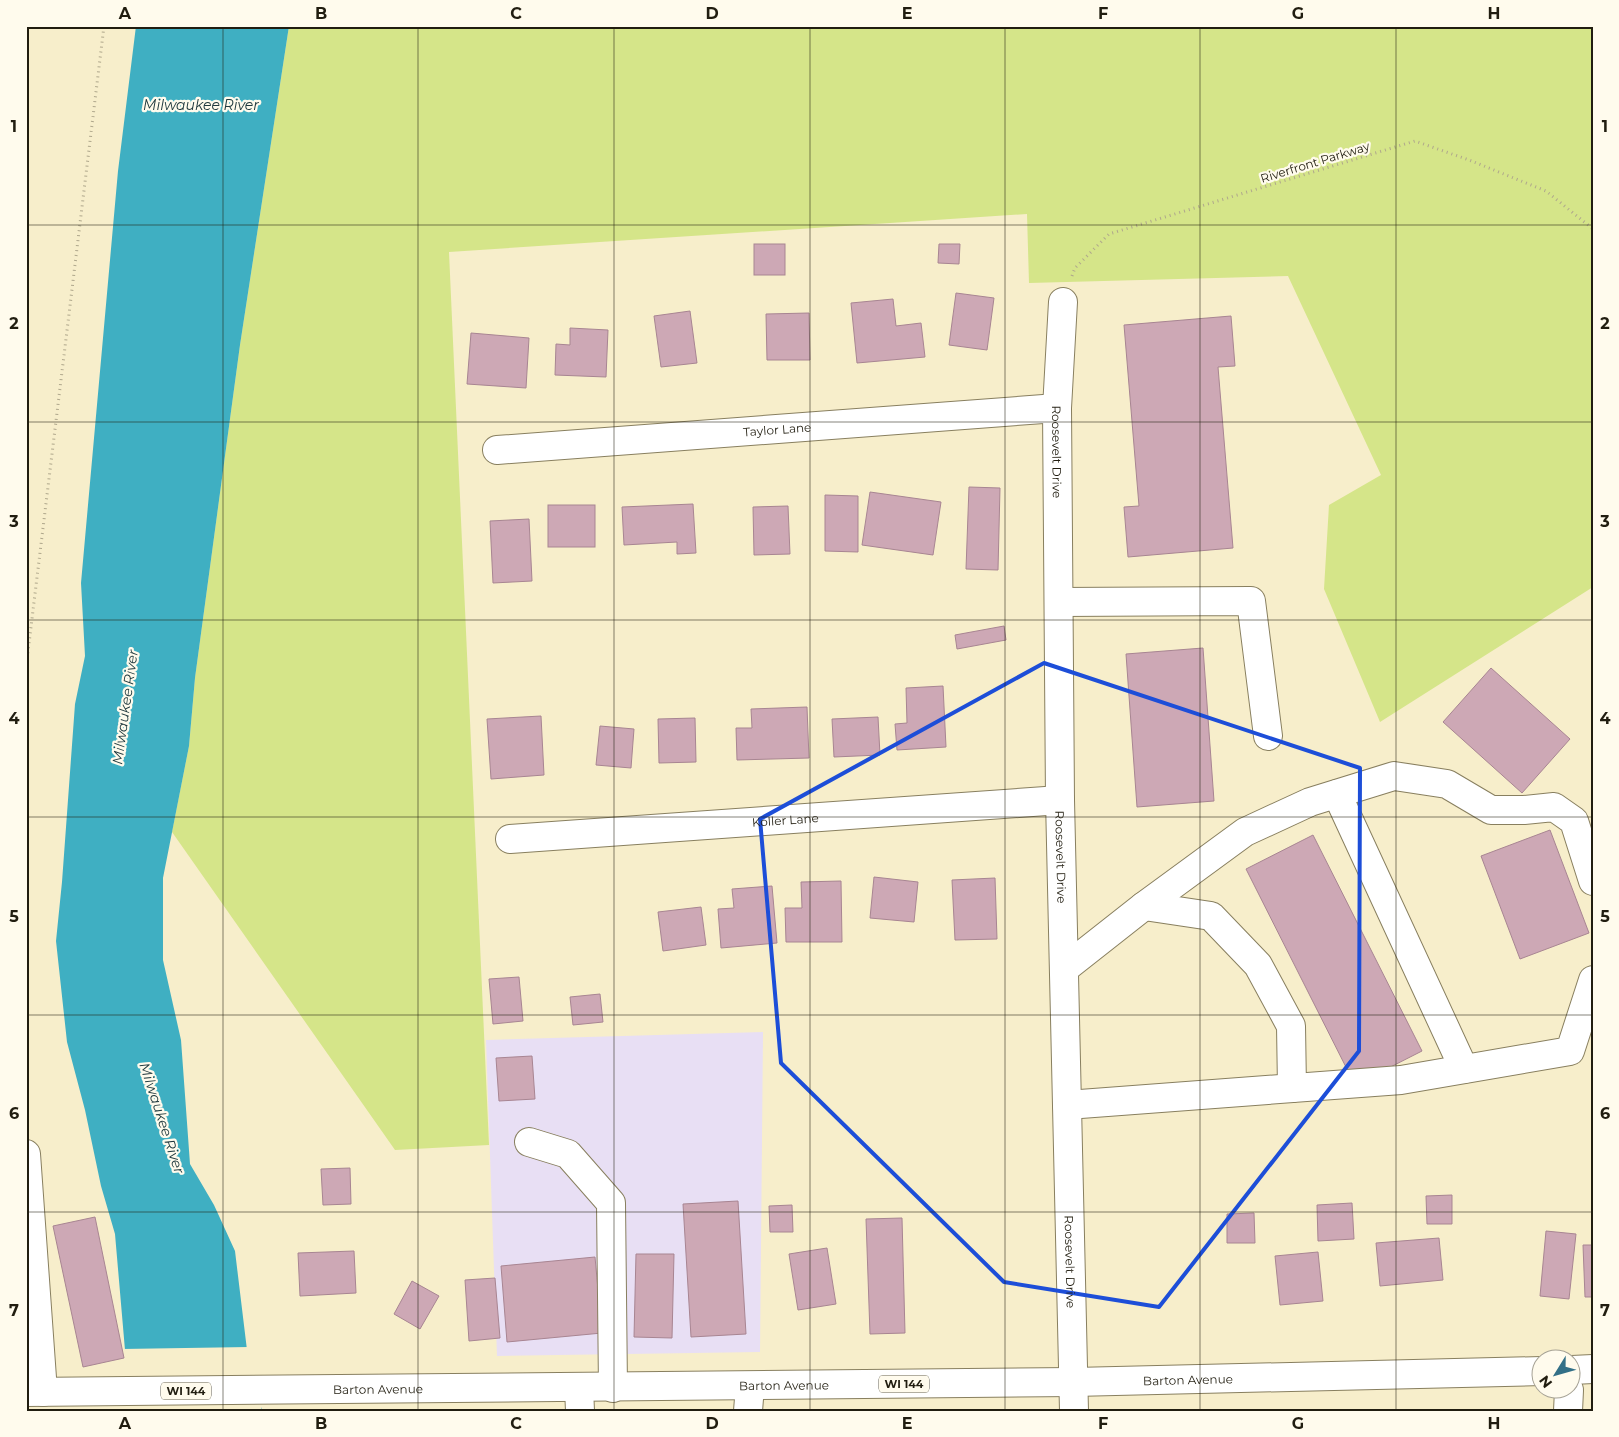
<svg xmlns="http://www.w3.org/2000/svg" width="1619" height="1437" viewBox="0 0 1619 1437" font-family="Montserrat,sans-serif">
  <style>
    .commercial { fill: #e8dff4 }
    .green { fill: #d5e589 }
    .water { fill: #3fafc2 }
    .pier { fill: #f7eecb }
    .building { fill: #cda8b5; stroke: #a88592 }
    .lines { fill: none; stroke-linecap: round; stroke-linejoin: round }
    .minor-casing { stroke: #887f5f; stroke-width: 30 }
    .major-casing { stroke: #887f5f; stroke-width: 30 }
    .path { stroke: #afa78c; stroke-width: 3; stroke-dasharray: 1 4; stroke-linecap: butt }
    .minor { stroke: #fff; stroke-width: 28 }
    .major { stroke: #fff; stroke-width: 28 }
    .marked { fill: none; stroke: #1d4ed8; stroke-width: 4; stroke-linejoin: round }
    .grid { fill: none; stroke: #211d10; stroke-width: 1; stroke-opacity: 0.55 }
    .labels { text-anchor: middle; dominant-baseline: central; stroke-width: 4.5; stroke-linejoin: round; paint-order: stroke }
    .shield { fill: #fffbed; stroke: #646052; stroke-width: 1 }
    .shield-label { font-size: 11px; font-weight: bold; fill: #211d10 }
    .street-label { font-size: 12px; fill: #211d10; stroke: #fffbed }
    .water-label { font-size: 14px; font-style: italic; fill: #20393e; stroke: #fffbed }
    .neatline { fill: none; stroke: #211d10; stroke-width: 2 }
    .grid-label { font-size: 16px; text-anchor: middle; font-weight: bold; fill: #211d10 }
  </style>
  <rect width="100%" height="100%" fill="#f7eecb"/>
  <polygon class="commercial" points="763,1032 760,1352 497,1356 486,1040"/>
  <polygon class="green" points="289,26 1593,26 1593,587 1380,722 1324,589 1329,505 1381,475 1288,276 1029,283 1027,214 449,252 489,1145 395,1150 172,832 189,746 195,678 240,345"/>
  <polygon class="water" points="136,26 289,26 240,345 195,678 189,746 163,878 163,960 181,1040 190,1164 214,1205 235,1251 247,1350 262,1411 113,1411 125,1350 115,1234 101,1186 85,1110 67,1042 56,941 62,882 75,704 85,656 81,583 118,171"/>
  <polygon class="pier" points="249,1347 261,1397 261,1411 113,1411 113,1398 122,1349"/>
  <g class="building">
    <rect x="754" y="244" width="31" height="31"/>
    <polygon points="939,244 960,244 959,264 938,263"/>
    <polygon points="956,293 994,298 987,350 949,345"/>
    <polygon points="893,299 896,326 921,323 925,357 857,363 851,303"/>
    <polygon points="690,311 697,363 661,367 654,316"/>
    <polygon points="809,313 810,360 767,360 766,314"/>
    <polygon points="1231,316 1235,366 1218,367 1233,548 1128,557 1124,507 1139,506 1124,325"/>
    <polygon points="570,328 608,330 606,377 555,375 556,344 570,345"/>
    <polygon points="471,333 529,338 526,388 467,384"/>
    <polygon points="969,487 1000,488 998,570 966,569"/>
    <polygon points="870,492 941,502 933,555 862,545"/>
    <polygon points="825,495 858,496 858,552 825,551"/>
    <polygon points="693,504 696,553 677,554 677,542 624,545 622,507"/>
    <rect x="548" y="505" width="47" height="42"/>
    <polygon points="788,506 790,554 754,555 753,507"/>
    <polygon points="529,519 532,581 493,583 490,521"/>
    <polygon points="1004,626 1006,640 957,649 955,635"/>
    <polygon points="1203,648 1214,801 1137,807 1126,654"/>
    <polygon points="1491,668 1570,739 1522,793 1443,722"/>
    <polygon points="943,686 946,747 897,750 895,724 907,723 906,688"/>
    <polygon points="807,707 809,758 737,760 736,728 752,728 751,709"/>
    <polygon points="541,716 544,775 491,779 487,719"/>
    <polygon points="878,717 880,755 834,757 832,719"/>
    <polygon points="695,718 696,762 659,763 658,719"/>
    <polygon points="600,726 634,729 631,768 596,765"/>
    <polygon points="1550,830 1589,933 1520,959 1481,856"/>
    <polygon points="1313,835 1422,1051 1355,1085 1246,869"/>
    <polygon points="874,877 918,882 914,922 870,918"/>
    <polygon points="995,878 997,939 955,940 952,880"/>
    <polygon points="841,881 842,942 786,942 785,908 802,908 801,882"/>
    <polygon points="772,886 777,943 721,948 718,909 734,908 732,889"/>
    <polygon points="701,907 706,945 663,951 658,912"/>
    <polygon points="519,977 523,1021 493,1024 489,979"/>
    <polygon points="600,994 603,1022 573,1025 570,997"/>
    <polygon points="532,1056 535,1099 499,1101 496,1058"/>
    <polygon points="350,1168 351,1204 323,1205 321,1169"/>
    <polygon points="1452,1195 1452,1224 1427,1224 1426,1196"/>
    <polygon points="738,1201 746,1334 691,1337 683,1204"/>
    <polygon points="1352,1203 1354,1239 1318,1241 1317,1205"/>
    <polygon points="792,1205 793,1232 770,1232 769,1206"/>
    <polygon points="1254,1213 1255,1243 1227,1243 1227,1214"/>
    <polygon points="95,1217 124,1358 83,1367 53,1226"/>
    <polygon points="902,1218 905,1333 870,1334 866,1219"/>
    <polygon points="1546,1231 1576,1234 1569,1299 1540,1296"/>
    <polygon points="1439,1238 1443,1280 1380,1286 1376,1243"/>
    <polygon points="1583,1245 1593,1245 1593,1297 1585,1297"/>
    <polygon points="827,1248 836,1304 798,1310 789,1254"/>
    <polygon points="354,1251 356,1293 300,1296 298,1253"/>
    <polygon points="1318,1252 1323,1301 1280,1305 1275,1256"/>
    <polygon points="636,1254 674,1254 672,1338 634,1337"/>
    <polygon points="595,1257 602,1333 507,1342 501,1266"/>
    <polygon points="495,1278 500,1338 469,1341 465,1280"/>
    <polygon points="412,1281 439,1296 420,1329 394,1314"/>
  </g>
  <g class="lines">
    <defs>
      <g id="minor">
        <path id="s1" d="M1063 302 1057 408 1060 800 1074 1411"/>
        <path id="s2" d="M497 450 1057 408"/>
        <polyline points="1059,602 1251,601 1268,736"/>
        <polyline points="1337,794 1464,1069"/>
        <path id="s3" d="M510 839 1060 800"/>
        <polyline points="1144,906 1211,916 1258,965 1291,1026 1292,1088"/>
        <polyline points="1064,969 1144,906 1245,832 1310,802 1394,776 1447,784 1491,810 1524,810 1554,807 1574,821 1593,881"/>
        <polyline points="1067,1105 1401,1080 1570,1051 1593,980"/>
        <polyline points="529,1142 568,1154 611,1203 613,1388"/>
        <polyline points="26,1154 43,1392"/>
        <polyline points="579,1388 580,1411"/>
        <polyline points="748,1411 750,1386"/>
        <polyline points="1568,1411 1569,1390"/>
      </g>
      <g id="major">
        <polyline points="1572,1370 1593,1369"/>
        <path id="s4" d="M26 1392 1074 1382 1542 1371"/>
      </g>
    </defs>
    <use href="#minor" class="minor-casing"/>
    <use href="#major" class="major-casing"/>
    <g class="path">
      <polyline points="1072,276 1075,268 1109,234 1415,141 1469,160 1546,191 1593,229"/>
      <polyline points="26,668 104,26"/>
    </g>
    <use href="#minor" class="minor"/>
    <use href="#major" class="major"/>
  </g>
  <path class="marked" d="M1044 663 1360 768 1359 1051 1159 1307 1004 1282 781 1063 760 819Z"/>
  <path class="grid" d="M223 26V1411M418 26V1411M614 26V1411M810 26V1411M1005 26V1411M1200 26V1411M1396 26V1411M26 225H1593M26 422H1593M26 620H1593M26 817H1593M26 1015H1593M26 1212H1593"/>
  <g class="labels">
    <g class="shield">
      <rect x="879" y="1375.5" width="50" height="17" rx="4"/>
      <rect x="161" y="1382.5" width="50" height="17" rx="4"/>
    </g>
    <g class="shield-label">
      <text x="904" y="1384">WI 144</text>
      <text x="186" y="1391">WI 144</text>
    </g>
    <g class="street-label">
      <text transform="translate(1315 162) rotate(-17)">Riverfront Parkway</text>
      <text stroke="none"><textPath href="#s2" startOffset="281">Taylor Lane</textPath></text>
      <text stroke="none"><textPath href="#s1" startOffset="150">Roosevelt Drive</textPath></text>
      <text stroke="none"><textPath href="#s3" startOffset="276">Koller Lane</textPath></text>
      <text stroke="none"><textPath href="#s1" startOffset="555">Roosevelt Drive</textPath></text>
      <text stroke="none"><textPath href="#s1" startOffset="960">Roosevelt Drive</textPath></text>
      <text stroke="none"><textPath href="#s4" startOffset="1162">Barton Avenue</textPath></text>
      <text stroke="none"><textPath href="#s4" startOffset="758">Barton Avenue</textPath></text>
      <text stroke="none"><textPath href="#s4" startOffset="352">Barton Avenue</textPath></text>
    </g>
    <g class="water-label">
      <text x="201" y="105">Milwaukee River</text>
      <text transform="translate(125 707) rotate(-82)">Milwaukee River</text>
      <text transform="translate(162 1118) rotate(72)">Milwaukee River</text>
    </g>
  </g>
  <rect width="1619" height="1437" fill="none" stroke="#fffbed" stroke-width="55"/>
  <g transform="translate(1556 1374) rotate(233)"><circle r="24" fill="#fffbed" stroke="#a6a295"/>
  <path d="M0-4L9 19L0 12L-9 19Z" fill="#337087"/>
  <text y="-8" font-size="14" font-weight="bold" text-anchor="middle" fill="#211d10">N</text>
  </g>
  <rect x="28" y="28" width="1564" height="1382" class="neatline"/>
  <g class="grid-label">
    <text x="125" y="19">A</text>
    <text x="321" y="19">B</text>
    <text x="516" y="19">C</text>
    <text x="712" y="19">D</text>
    <text x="907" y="19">E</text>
    <text x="1103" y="19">F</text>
    <text x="1298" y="19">G</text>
    <text x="1494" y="19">H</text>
    <text x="14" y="132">1</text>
    <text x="1605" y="132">1</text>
    <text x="14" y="329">2</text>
    <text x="1605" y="329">2</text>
    <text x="14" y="527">3</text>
    <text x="1605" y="527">3</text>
    <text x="14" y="724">4</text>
    <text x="1605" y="724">4</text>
    <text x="14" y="922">5</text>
    <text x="1605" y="922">5</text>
    <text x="14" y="1119">6</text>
    <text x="1605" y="1119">6</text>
    <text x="14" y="1316">7</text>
    <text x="1605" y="1316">7</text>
    <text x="125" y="1429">A</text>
    <text x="321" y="1429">B</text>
    <text x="516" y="1429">C</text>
    <text x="712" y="1429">D</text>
    <text x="907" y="1429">E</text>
    <text x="1103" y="1429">F</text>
    <text x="1298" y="1429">G</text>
    <text x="1494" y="1429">H</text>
  </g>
</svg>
